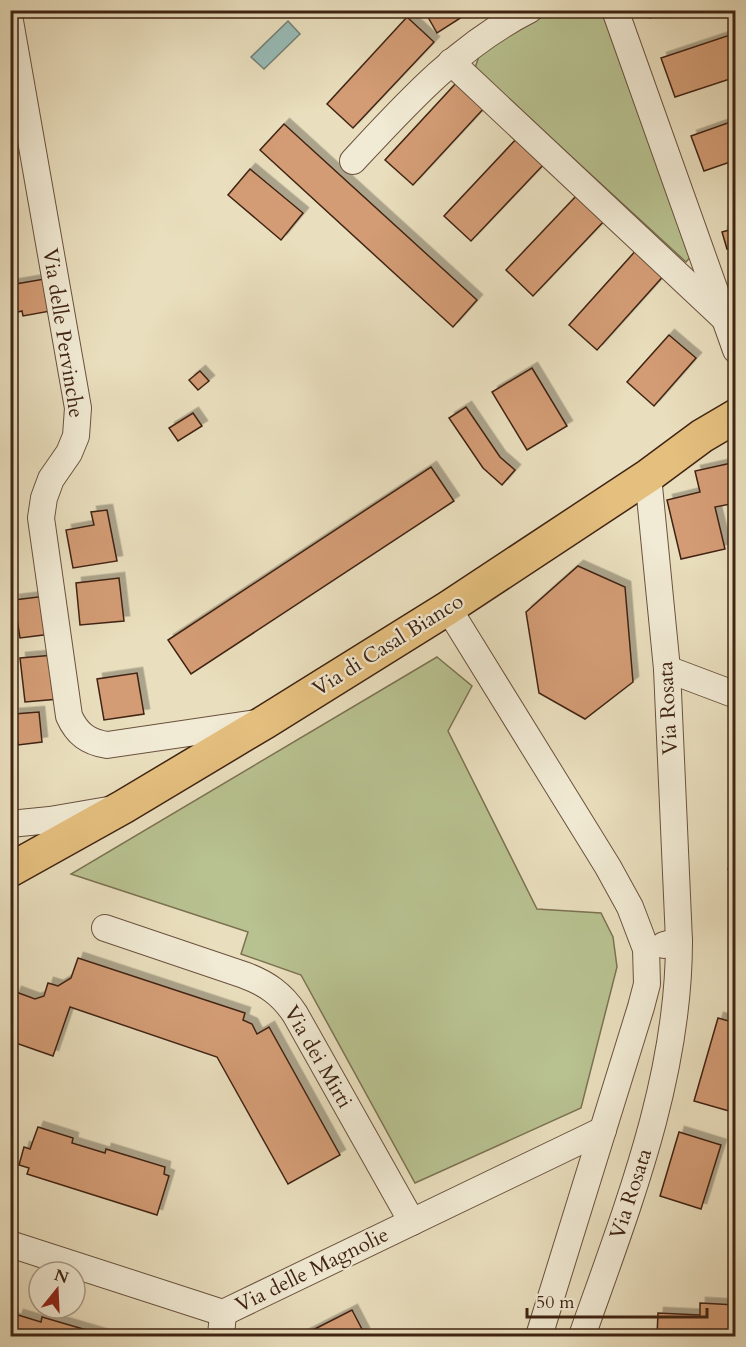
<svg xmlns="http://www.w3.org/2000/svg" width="746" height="1347" viewBox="0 0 746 1347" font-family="Cardo,serif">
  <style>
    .green { fill: #b8c190; stroke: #7c7252; stroke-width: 1.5 }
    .water { fill: #98bbb6; stroke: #757f75; stroke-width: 1.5 }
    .building { fill: #d39c75; stroke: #402413; stroke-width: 1.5; filter: url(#shadow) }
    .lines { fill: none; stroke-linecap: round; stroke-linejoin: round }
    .minor-casing { stroke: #6a523e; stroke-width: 28 }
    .major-casing { stroke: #402413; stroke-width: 36 }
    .minor { stroke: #f1ead4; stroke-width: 26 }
    .major { stroke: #e4bf7e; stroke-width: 33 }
    .labels { text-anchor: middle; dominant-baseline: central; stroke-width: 4.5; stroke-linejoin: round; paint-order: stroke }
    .street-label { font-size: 21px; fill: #402413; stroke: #f1ead4 }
  </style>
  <defs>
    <filter id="shadow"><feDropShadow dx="5.5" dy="-5.5" stdDeviation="0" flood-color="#0004"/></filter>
  </defs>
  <rect width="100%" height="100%" fill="#e9debd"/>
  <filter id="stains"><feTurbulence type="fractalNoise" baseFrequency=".00333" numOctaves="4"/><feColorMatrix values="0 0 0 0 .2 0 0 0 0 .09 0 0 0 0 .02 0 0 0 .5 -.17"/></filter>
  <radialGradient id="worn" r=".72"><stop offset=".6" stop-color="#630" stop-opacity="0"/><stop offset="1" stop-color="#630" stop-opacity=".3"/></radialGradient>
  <g class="green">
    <polygon points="552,11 610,11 694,253 686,262 475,68 480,53"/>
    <polygon points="437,657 472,686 448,731 537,909 601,913 613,937 617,967 581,1108 415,1183 301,975 241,954 248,932 71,874"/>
  </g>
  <polygon class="water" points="288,21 300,34 264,69 251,57"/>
  <g class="building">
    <polygon points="424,10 473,10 437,33"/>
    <polygon points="647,10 670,10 650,18"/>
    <polygon points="407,17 434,42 353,128 327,104"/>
    <polygon points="736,33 736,77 675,97 661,58"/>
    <polygon points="458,81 486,106 413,185 385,160"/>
    <polygon points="736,120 736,160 704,171 691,136"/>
    <polygon points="284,124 477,300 453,327 260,150"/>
    <polygon points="519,136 546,162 471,241 444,216"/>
    <polygon points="250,169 303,213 281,240 228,195"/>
    <polygon points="578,194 606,219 533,296 506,270"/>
    <polygon points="736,228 736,246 727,249 722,232"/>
    <polygon points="639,247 667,272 597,350 569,325"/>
    <polygon points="50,278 56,310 23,316 22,311 10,314 10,285"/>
    <polygon points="669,335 696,358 654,406 627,382"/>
    <polygon points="532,368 567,426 527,450 492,392"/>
    <polygon points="200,371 209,381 198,390 189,380"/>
    <polygon points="466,407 500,457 515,470 502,485 483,468 449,418"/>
    <polygon points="193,413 202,426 178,441 169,428"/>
    <polygon points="736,462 736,503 715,507 725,549 681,559 667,500 700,492 695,471"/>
    <polygon points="431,467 454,501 191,674 168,640"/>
    <polygon points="107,510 117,561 73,568 66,530 94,525 91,512"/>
    <polygon points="578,566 625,587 633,682 585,719 539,693 526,612"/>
    <polygon points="119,578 124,621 80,625 76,583"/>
    <polygon points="46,596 51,634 20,638 14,600"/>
    <polygon points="54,655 59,699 25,702 20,658"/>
    <polygon points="137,673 144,714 104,720 97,679"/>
    <polygon points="39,712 42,742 18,745 14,714"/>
    <polygon points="736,850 736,872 728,869"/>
    <polygon points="78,958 245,1013 243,1020 252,1024 257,1034 269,1027 340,1155 288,1184 217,1057 70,1007 53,1056 10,1041 10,1007 16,992 35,999 44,996 48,983 58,986 71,978"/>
    <polygon points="718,1018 736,1023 736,1113 694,1101"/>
    <polygon points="38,1127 73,1138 72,1143 105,1153 106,1149 165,1167 164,1174 169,1176 157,1215 27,1174 29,1168 19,1165 24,1147 30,1149"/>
    <polygon points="679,1132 721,1145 701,1209 660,1196"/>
    <polygon points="700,1303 736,1305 736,1336 657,1336 658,1313 700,1315"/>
    <polygon points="352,1310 364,1333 359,1336 301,1336"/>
    <polygon points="18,1315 41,1322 42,1317 107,1336 10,1336 10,1318 16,1320"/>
  </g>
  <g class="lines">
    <defs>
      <g id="minor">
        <polyline points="615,10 736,350"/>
        <path d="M10 21 78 408 76 436 69 453 51 479 44 498 41 518 69 716C77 734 88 742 107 745L256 723"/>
        <polyline points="451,62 724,318"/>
        <path d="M353 161C406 104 458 46 529 10"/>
        <polyline points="648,476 667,669 679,941"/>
        <polyline points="448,608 608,867 630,907 646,949 647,984 641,1007 539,1336"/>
        <polyline points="667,669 736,695"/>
        <polyline points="10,824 50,820 108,810"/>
        <path d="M105 928 244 975C266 983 282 994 295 1014L412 1222"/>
        <polyline points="10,1244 223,1313 603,1130"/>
        <polyline points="221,1336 223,1313"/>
        <path d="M582 1336C627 1208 679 1079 679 941L664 945"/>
      </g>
      <polyline id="major" points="10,870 123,807 265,722 448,608 648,476 702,436 736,416"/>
    </defs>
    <use href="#minor" class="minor-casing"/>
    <use href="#major" class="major-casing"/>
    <use href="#minor" class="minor"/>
    <use href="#major" class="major"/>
  </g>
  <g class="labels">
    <g class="street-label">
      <text transform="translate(63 333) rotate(81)">Via delle Pervinche</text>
      <text transform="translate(388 645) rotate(-32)">Via di Casal Bianco</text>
      <text transform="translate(668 708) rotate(-93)">Via Rosata</text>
      <text transform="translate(318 1057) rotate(60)">Via dei Mirti</text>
      <text transform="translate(631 1194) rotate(-72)">Via Rosata</text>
      <text transform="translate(312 1270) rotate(-26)">Via delle Magnolie</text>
    </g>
  </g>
  <rect width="746" height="1347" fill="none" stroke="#e9debd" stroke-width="36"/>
  <rect x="12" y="12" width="722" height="1323" fill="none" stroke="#402413" stroke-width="3"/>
  <rect x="18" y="18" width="710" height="1311" fill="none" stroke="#402413" stroke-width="1.5"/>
  <g transform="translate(57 1290) rotate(18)"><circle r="28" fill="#f1ead4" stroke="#aa9b87" stroke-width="1.5"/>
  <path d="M0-4.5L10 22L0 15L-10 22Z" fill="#8f2418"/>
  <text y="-9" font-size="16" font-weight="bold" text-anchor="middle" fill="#402413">N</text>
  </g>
  <path d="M527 1308v9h180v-9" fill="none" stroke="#402413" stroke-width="3"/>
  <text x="536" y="1308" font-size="18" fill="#402413" stroke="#f1ead4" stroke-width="4.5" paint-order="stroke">50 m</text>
  <rect width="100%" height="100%" filter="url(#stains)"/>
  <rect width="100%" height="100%" fill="url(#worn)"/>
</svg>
